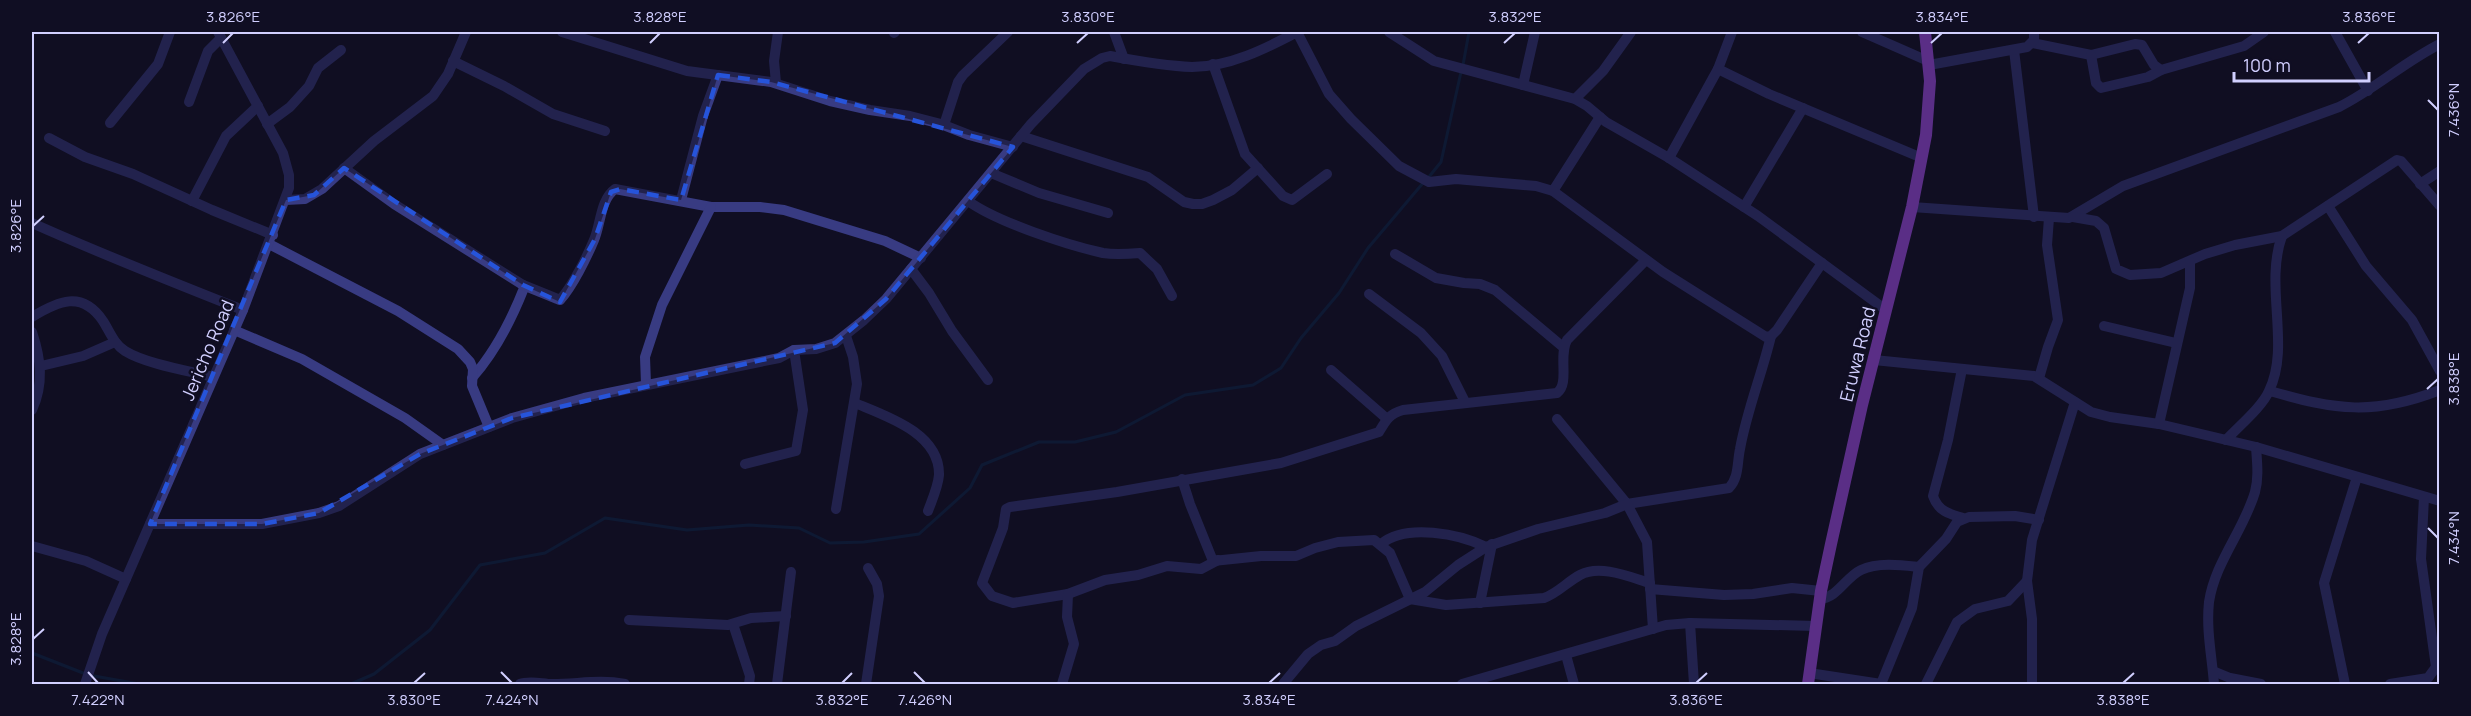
<svg xmlns="http://www.w3.org/2000/svg" width="2471" height="716" viewBox="0 0 2471 716" font-family="Manrope,sans-serif">
  <style>
    .lines { fill: none; stroke-linecap: round; stroke-linejoin: round }
    .stream { stroke: #0c2748; stroke-width: 3 }
    .minor { stroke: #383b82; stroke-width: 10 }
    .major { stroke: #b356ff; stroke-width: 12 }
    .marked { fill: none; stroke: #2654da; stroke-width: 4.5; stroke-dasharray: 12 8; stroke-linejoin: round }
    .ticks { fill: none; stroke: #d1cfff; stroke-width: 2 }
    .labels { text-anchor: middle; dominant-baseline: central; stroke-width: 5; stroke-linejoin: round; paint-order: stroke }
    .street-label { font-size: 18px; fill: #d1cfff; stroke: #100e23 }
    .neatline { fill: none; stroke: #d1cfff; stroke-width: 2 }
    .ticks-label { font-size: 15px; text-anchor: middle; fill: #d1cfff }
  </style>
  <rect width="100%" height="100%" fill="#100e23"/>
  <g class="lines">
    <g class="stream">
      <polyline points="1463,65 1469,32"/>
      <polyline points="1428,178 1441,162 1461,72"/>
      <polyline points="32,653 83,673"/>
      <polyline points="94,676 139,684"/>
      <polyline points="351,684 374,674 430,630 480,565 545,553 605,518 687,530 749,525 799,528 830,543 864,542 919,534 970,488 982,465 1039,442 1075,442 1116,432 1185,395 1253,385 1281,368 1301,338 1339,293 1368,248 1423,183"/>
    </g>
    <g class="minor">
      <polyline points="562,32 687,71 771,82 830,101 870,110 910,116 941,124 969,135 1013,147"/>
      <polyline points="1114,32 1124,59"/>
      <polyline points="1389,32 1434,61 1575,99 1587,106 1606,122 1669,158 1758,216 1886,310"/>
      <polyline points="1862,32 1928,61"/>
      <polyline points="2335,32 2368,91"/>
      <polyline points="894,33 895,32"/>
      <polyline points="2032,43 2091,55 2135,44 2142,45 2154,65 2161,70 2244,46 2264,32"/>
      <polyline points="2014,50 2034,217"/>
      <polyline points="2091,55 2096,83 2101,88 2148,77 2161,70"/>
      <polyline points="453,61 504,86 553,114 605,131"/>
      <polyline points="1213,64 1245,154 1283,196 1292,200 1327,174"/>
      <polyline points="1929,65 2027,47 2034,40 2034,32"/>
      <polyline points="1718,69 1769,94 1922,158"/>
      <polyline points="776,83 774,61 778,32"/>
      <polyline points="1523,85 1535,32"/>
      <polyline points="1575,99 1603,71 1631,32"/>
      <polyline points="189,102 208,51 221,38"/>
      <polyline points="110,123 158,64 170,32"/>
      <polyline points="267,124 290,107 309,86 318,68 341,50"/>
      <polyline points="944,125 958,82 963,75 1008,32"/>
      <polyline points="1021,136 1148,177 1184,202 1193,204 1202,204 1213,200 1232,190 1258,168"/>
      <polyline points="49,138 85,157 133,174 212,210 273,235"/>
      <polyline points="1669,158 1718,69 1732,32"/>
      <path d="M344 168 394 204 523 285 524 288C511 321 495 352 472 378"/>
      <polyline points="991,173 1039,193 1108,213"/>
      <polyline points="2420,184 2440,171"/>
      <polyline points="1553,191 1600,117"/>
      <polyline points="286,200 305,199 322,189 374,141 433,96 448,74 466,32"/>
      <polyline points="681,200 703,116 718,75"/>
      <polyline points="192,201 226,136 258,106"/>
      <path d="M968 201C997 222 1067 245 1103 253 1115 255 1128 254 1140 253L1157 269 1172 296"/>
      <polyline points="2328,206 2366,266 2412,320 2440,371"/>
      <polyline points="1744,207 1803,108"/>
      <path d="M1912 207 2069 218 2123 186 2339 107C2375 89 2404 62 2440 44"/>
      <polyline points="2073,217 2096,221 2104,228 2116,269 2130,275 2161,273 2205,254 2235,245 2282,236 2397,160 2401,161 2440,206"/>
      <path d="M32 223C101 254 172 282 243 310"/>
      <polyline points="269,244 398,311 458,349 470,362 473,369 472,386 489,427"/>
      <polyline points="1395,254 1436,278 1464,283 1480,284 1495,290 1563,347"/>
      <polyline points="911,269 929,293 952,331 988,380"/>
      <path d="M523 285 560 300C572 287 587 257 594 240 601 224 600 200 615 189L711 207H760L784 210 885 241 921 258"/>
      <polyline points="1369,294 1421,333 1442,356 1465,402"/>
      <path d="M32 317C58 301 82 290 103 321 110 332 114 344 125 351 146 364 189 371 213 377"/>
      <polyline points="2104,326 2176,343"/>
      <polyline points="234,330 302,359 405,418 443,445"/>
      <path d="M32 332C41 359 44 384 32 410"/>
      <polyline points="1874,360 2034,376 2091,412 2110,417 2159,424 2256,447 2440,501"/>
      <polyline points="41,366 83,356 115,342"/>
      <path d="M1962 369 1948 440 1933 496C1938 511 1949 514 1963 518"/>
      <polyline points="1331,370 1386,418"/>
      <polyline points="2039,378 2048,347 2058,320 2047,245 2049,218"/>
      <polyline points="646,384 645,357 662,305 711,207"/>
      <path d="M2270 391C2336 410 2373 416 2440 390"/>
      <path d="M855 403C886 416 940 433 939 475 938 487 932 500 928 511"/>
      <path d="M1557 419 1627 504 1729 488C1739 478 1737 463 1740 449 1747 410 1762 374 1771 336"/>
      <polyline points="2159,424 2190,288 2190,262"/>
      <path d="M2226 440C2239 426 2262 407 2269 391 2291 346 2264 286 2282 236"/>
      <polyline points="745,464 796,451 803,410 794,350"/>
      <path d="M1182 479 1190 504 1213 561 1261 556H1296L1315 548 1338 542 1374 540 1390 553 1410 599 1446 605 1544 598C1558 593 1567 582 1580 575 1600 564 1630 577 1650 583"/>
      <polyline points="836,509 857,384 853,357 846,336"/>
      <path d="M150 524H262L319 513 339 506 420 454 512 418 584 398 779 358 794 350 816 349 835 343 864 320 886 299 1031 124 1084 69 1102 58 1110 56C1137 61 1165 66 1192 67 1229 67 1265 49 1297 32L1329 94 1351 119 1399 166 1429 182 1456 179 1536 186 1553 191 1663 272 1766 337 1771 336 1777 330 1822 263"/>
      <path d="M1381 544C1406 523 1460 534 1486 547"/>
      <polyline points="32,546 86,561 126,579"/>
      <path d="M1218 560 1201 569 1167 566 1138 575 1105 580 1068 594 1013 603 992 596 982 583 1003 528 1006 509 1010 507 1117 492 1281 463 1379 432C1386 420 1389 414 1403 410L1557 393C1570 383 1558 357 1567 340L1646 260"/>
      <polyline points="1650,589 1724,595 1753,594 1792,588 1821,591"/>
      <path d="M1820 599C1837 598 1846 577 1861 570 1878 562 1901 565 1919 567"/>
      <polyline points="1480,603 1492,544"/>
      <polyline points="629,620 728,625 751,618 786,616"/>
      <polyline points="1690,623 1694,684"/>
      <polyline points="733,624 750,676 749,684"/>
      <polyline points="1566,655 1574,684"/>
      <polyline points="2213,671 2230,678 2261,684"/>
      <polyline points="1809,673 1881,684"/>
      <polyline points="85,684 102,634 243,310 289,188 289,175 283,153 218,32"/>
      <path d="M520 684C530 680 542 684 553 684 578 684 600 679 625 684"/>
      <polyline points="777,684 791,572"/>
      <polyline points="866,684 879,596 877,584 868,568"/>
      <polyline points="1062,684 1074,644 1067,617 1068,594"/>
      <polyline points="1283,684 1308,654 1321,645 1335,641 1356,626 1425,592 1458,565 1486,547 1538,529 1605,513 1627,504 1647,542 1653,629"/>
      <polyline points="1462,684 1666,625 1690,623 1815,626"/>
      <polyline points="1881,684 1912,608 1919,567 1946,539 1957,522 1969,517 2015,516 2039,520"/>
      <polyline points="1926,684 1957,622 1975,609 2008,601 2027,581"/>
      <polyline points="2032,684 2032,619 2027,581 2032,540 2075,402"/>
      <path d="M2214 684C2212 657 2206 630 2209 602 2215 562 2244 530 2255 492 2259 477 2257 462 2256 447"/>
      <polyline points="2345,684 2324,583 2357,477"/>
      <polyline points="2390,684 2428,678 2436,667 2421,559 2424,497"/>
    </g>
    <polyline class="major" points="1808,684 1821,591 1831,544 1862,405 1912,207 1926,135 1930,81 1925,32"/>
  </g>
  <path d="M0 0H2471V716H0ZM718 75 771 82 1013 147 886 299 835 343 512 418 420 454 319 513 262 524H150L286 200 314 195 344 168 523 285 560 302 595 239 611 192 620 189 681 200Z" fill="#100e23" fill-opacity=".55" fill-rule="evenodd"/>
  <path class="marked" d="M718 75 771 82 1013 147 886 299 835 343 512 418 420 454 319 513 262 524H150L286 200 314 195 344 168 523 285 560 302 595 239 611 192 620 189 681 200Z"/>
  <path class="ticks" d="M223 43 233 33M650 43 660 33M1077 43 1088 33M1504 43 1515 33M1931 43 1942 33M2358 43 2369 33M2428 100 2438 110M33 226 44 216M2427 389 2438 379M2428 528 2438 538M33 639 44 629M88 672 98 683M501 672 512 683M914 672 925 683M414 683 425 673M842 683 852 673M1269 683 1280 673M1696 683 1707 673M2123 683 2134 673"/>
  <g class="labels">
    <g class="street-label">
      <text transform="translate(207 350) rotate(-67)">Jericho Road</text>
      <text transform="translate(1857 354) rotate(-76)">Eruwa Road</text>
    </g>
  </g>
  <rect width="2471" height="716" fill="none" stroke="#100e23" stroke-width="66"/>
  <path d="M2234 72v9h135v-9" fill="none" stroke="#d1cfff" stroke-width="3"/>
  <text x="2243" y="72" font-size="18" fill="#d1cfff" stroke="#100e23" stroke-width="4.5" paint-order="stroke">100 m</text>
  <rect x="33" y="33" width="2405" height="650" class="neatline"/>
  <g class="ticks-label">
    <text x="233" y="22">3.826°E</text>
    <text x="660" y="22">3.828°E</text>
    <text x="1088" y="22">3.830°E</text>
    <text x="1515" y="22">3.832°E</text>
    <text x="1942" y="22">3.834°E</text>
    <text x="2369" y="22">3.836°E</text>
    <text transform="translate(2454 110) rotate(-90)" y="5">7.436°N</text>
    <text transform="translate(16 226) rotate(-90)" y="5">3.826°E</text>
    <text transform="translate(2454 379) rotate(-90)" y="5">3.838°E</text>
    <text transform="translate(2454 538) rotate(-90)" y="5">7.434°N</text>
    <text transform="translate(16 639) rotate(-90)" y="5">3.828°E</text>
    <text x="98" y="705">7.422°N</text>
    <text x="414" y="705">3.830°E</text>
    <text x="512" y="705">7.424°N</text>
    <text x="842" y="705">3.832°E</text>
    <text x="925" y="705">7.426°N</text>
    <text x="1269" y="705">3.834°E</text>
    <text x="1696" y="705">3.836°E</text>
    <text x="2123" y="705">3.838°E</text>
  </g>
</svg>
